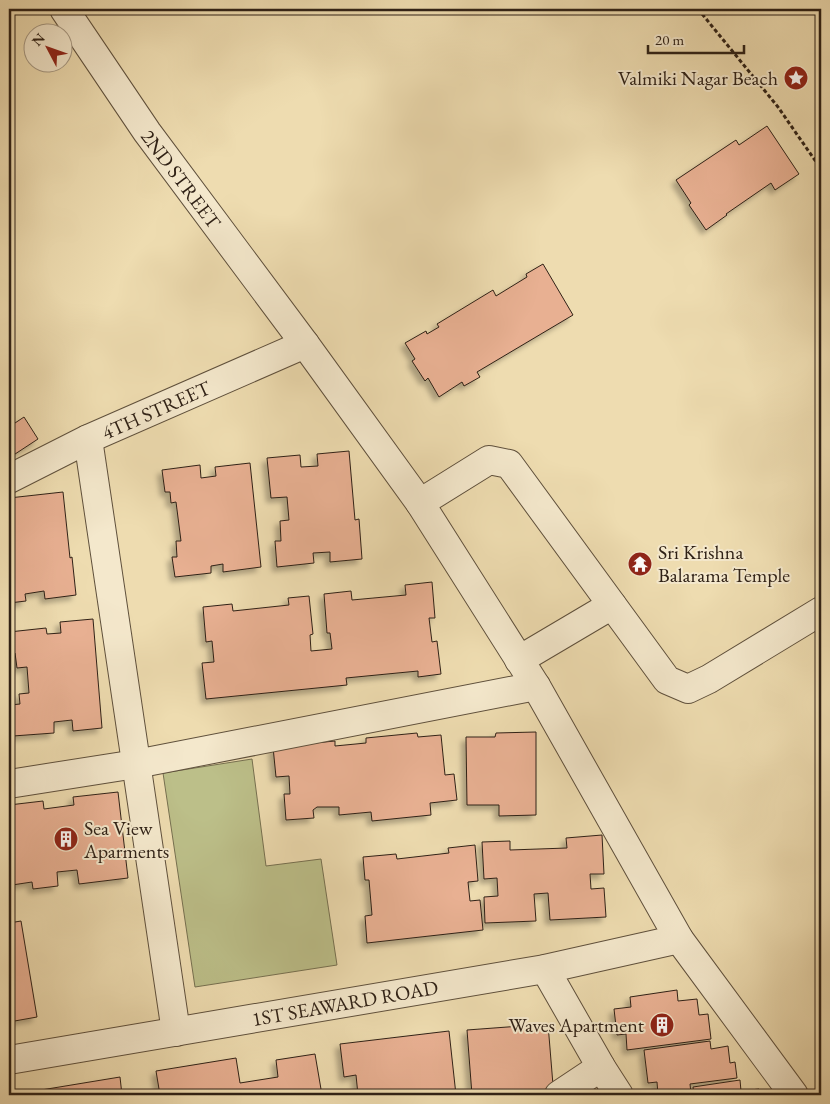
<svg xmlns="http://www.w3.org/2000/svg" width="830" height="1104" viewBox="0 0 830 1104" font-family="'EB Garamond',serif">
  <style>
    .green { fill: #bcbf89; stroke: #767050 }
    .building { fill: #e8b092; stroke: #2f2116; filter: url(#shadow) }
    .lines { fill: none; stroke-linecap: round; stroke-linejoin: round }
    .minor-casing { stroke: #5f503c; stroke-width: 30 }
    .path { stroke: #2f2116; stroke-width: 3; stroke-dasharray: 4 2.5; stroke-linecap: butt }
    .minor { stroke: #f4e8cc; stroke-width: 28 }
    .labels { text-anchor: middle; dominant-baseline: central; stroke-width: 4; stroke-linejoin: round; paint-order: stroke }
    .poi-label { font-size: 20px; fill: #2f2116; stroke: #f4e8cc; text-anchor: end }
    .street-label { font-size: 20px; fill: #2f2116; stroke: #f4e8cc }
  </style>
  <defs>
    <filter id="shadow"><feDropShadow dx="-4.5" dy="4.5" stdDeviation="2.5" flood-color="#0004"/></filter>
  </defs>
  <rect width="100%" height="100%" fill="#eedcb0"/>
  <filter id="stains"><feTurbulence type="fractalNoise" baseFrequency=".004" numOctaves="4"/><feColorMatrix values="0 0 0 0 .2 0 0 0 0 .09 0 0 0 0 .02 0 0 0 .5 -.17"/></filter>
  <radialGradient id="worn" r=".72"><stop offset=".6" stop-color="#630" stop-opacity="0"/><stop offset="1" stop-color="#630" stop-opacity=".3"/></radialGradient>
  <polygon class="green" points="252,759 266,866 321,859 337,965 195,987 163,773"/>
  <g class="building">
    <polygon points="767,126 799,174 775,190 771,183 726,214 727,215 706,230 689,205 691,203 676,180 736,140 739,145"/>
    <polygon points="543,264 573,315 477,372 480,377 464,386 462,382 439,397 428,378 425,381 412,361 415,359 405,343 426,331 427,334 439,327 437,324 493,290 496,296 527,277 526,274"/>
    <polygon points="24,417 38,439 9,458 9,427"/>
    <polygon points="349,451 355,520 359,519 362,559 330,562 330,552 313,553 314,563 277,567 275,541 281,541 280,521 289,520 287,497 271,498 267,458 300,455 301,467 318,466 317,454"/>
    <polygon points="250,463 261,567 223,572 223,564 211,566 211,573 175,577 172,557 177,557 176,541 181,541 176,502 171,503 170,492 165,492 162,470 200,465 201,478 216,476 215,467"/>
    <polygon points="63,492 70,558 72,557 76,595 45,599 44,591 25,594 26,601 9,603 9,498"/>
    <polygon points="432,582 435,618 429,618 432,642 437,641 441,674 418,677 418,671 346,678 347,685 206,699 202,663 214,662 212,641 206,642 203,607 232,604 233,611 289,605 288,598 309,596 313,634 310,635 311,651 332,649 330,633 327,633 324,594 351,591 352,600 406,595 405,585"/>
    <polygon points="93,619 102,728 73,731 72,720 54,722 54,733 13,736 10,705 20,704 19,694 29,693 27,667 17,668 15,653 9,653 9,632 46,628 47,634 61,633 60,622"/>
    <polygon points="536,732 536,815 499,816 499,805 467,805 466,737 495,737 496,733"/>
    <polygon points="417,733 418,737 441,735 445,775 454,774 457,800 430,803 431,815 372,821 371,812 339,815 339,807 317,807 313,810 314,818 286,820 284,794 290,794 289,776 276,777 273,747 335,741 335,746 366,743 366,738"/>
    <polygon points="118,792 128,878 79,884 77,870 57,872 58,886 33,889 32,882 12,885 13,892 9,892 9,805 43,801 44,809 74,805 73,797"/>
    <polygon points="602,835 604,874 590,874 591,889 604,888 606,917 550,920 548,893 534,894 536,921 485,923 484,897 498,896 497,878 484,879 482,842 510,841 510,850 567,848 566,838"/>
    <polygon points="475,845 478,881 468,882 470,901 480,900 483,930 367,943 365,916 372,915 369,880 365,880 363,857 396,854 397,859 449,853 448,848"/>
    <polygon points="21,921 37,1017 9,1022 9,923"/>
    <polygon points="677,990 678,1001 697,999 699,1015 708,1014 711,1039 627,1050 626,1034 617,1035 614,1009 631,1007 630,997"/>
    <polygon points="548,1024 553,1085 539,1095 472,1095 467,1030"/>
    <polygon points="449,1031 456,1095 358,1095 356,1075 344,1077 340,1044"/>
    <polygon points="710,1041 711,1049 728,1046 730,1063 735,1062 737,1078 690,1084 691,1094 658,1095 657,1082 648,1083 644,1050"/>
    <polygon points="315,1054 322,1095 160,1095 156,1071 236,1058 240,1083 278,1077 276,1060"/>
    <polygon points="120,1077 122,1095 30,1095 29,1092"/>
    <polygon points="740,1080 741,1091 759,1089 760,1095 694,1095 693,1087"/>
  </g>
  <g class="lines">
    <defs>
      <g id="minor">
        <polyline points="64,9 147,132 305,344 420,503 536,686 679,939 794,1095"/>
        <polyline points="88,439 176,1032"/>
        <polyline points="9,479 88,439 305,344"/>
        <polyline points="420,503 489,460 509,464 667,680 688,689 709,679 821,611"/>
        <polyline points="519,660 612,605"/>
        <polyline points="9,784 136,764 536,686"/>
        <polyline points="545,969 601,1067 619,1095"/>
        <polyline points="9,1060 545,969 679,939"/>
        <polyline points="559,1095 601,1067"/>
      </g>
    </defs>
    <use href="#minor" class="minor-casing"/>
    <polyline class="path" points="698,9 778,107 821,169"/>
    <use href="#minor" class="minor"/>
  </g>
  <defs>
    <symbol id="sight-disc" viewBox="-11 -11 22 22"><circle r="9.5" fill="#8f2418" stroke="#f4e8cc"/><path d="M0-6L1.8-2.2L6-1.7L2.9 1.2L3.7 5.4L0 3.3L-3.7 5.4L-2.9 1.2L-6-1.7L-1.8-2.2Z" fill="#fff"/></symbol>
    <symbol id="temple-disc" viewBox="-11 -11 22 22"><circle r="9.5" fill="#8f2418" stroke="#f4e8cc"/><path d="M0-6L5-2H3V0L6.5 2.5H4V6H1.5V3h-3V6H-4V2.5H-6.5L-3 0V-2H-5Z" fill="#fff"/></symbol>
    <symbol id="building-disc" viewBox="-11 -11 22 22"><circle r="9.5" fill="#8f2418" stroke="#f4e8cc"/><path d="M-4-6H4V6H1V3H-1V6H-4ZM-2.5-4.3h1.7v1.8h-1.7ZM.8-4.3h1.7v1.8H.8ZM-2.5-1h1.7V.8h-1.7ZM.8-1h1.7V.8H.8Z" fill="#fff"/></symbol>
  </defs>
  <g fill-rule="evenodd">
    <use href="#sight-disc" x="782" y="64" width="28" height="28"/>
    <use href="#temple-disc" x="626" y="550" width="28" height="28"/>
    <use href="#building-disc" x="52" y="825" width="28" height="28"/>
    <use href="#building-disc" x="648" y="1011" width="28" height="28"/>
  </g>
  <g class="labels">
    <g class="poi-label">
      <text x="778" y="78">Valmiki Nagar Beach</text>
      <text x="658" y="552" text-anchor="start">Sri Krishna<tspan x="658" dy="23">Balarama Temple</tspan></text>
      <text x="84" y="828" text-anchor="start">Sea View<tspan x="84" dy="23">Aparments</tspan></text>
      <text x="644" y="1025">Waves Apartment</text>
    </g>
    <g class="street-label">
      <text transform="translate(181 179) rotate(53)">2ND STREET</text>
      <text transform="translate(156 410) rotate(-24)">4TH STREET</text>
      <text transform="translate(345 1003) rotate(-10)">1ST SEAWARD ROAD</text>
    </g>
  </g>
  <rect width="830" height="1104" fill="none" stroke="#eedcb0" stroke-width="30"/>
  <rect x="10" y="10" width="810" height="1084" fill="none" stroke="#2f2116" stroke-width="2.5"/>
  <rect x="15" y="15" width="800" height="1074" fill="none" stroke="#2f2116"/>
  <g transform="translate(48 48) rotate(311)"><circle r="24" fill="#f4e8cc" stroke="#a59883"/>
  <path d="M0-4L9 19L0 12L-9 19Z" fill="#8f2418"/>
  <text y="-8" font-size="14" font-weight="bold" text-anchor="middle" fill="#2f2116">N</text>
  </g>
  <path d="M648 45v8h96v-8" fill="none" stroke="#2f2116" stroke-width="2.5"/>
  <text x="655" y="45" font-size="15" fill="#2f2116" stroke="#f4e8cc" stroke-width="4" paint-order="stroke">20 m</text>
  <rect width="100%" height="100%" filter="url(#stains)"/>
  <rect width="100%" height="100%" fill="url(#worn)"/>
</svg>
